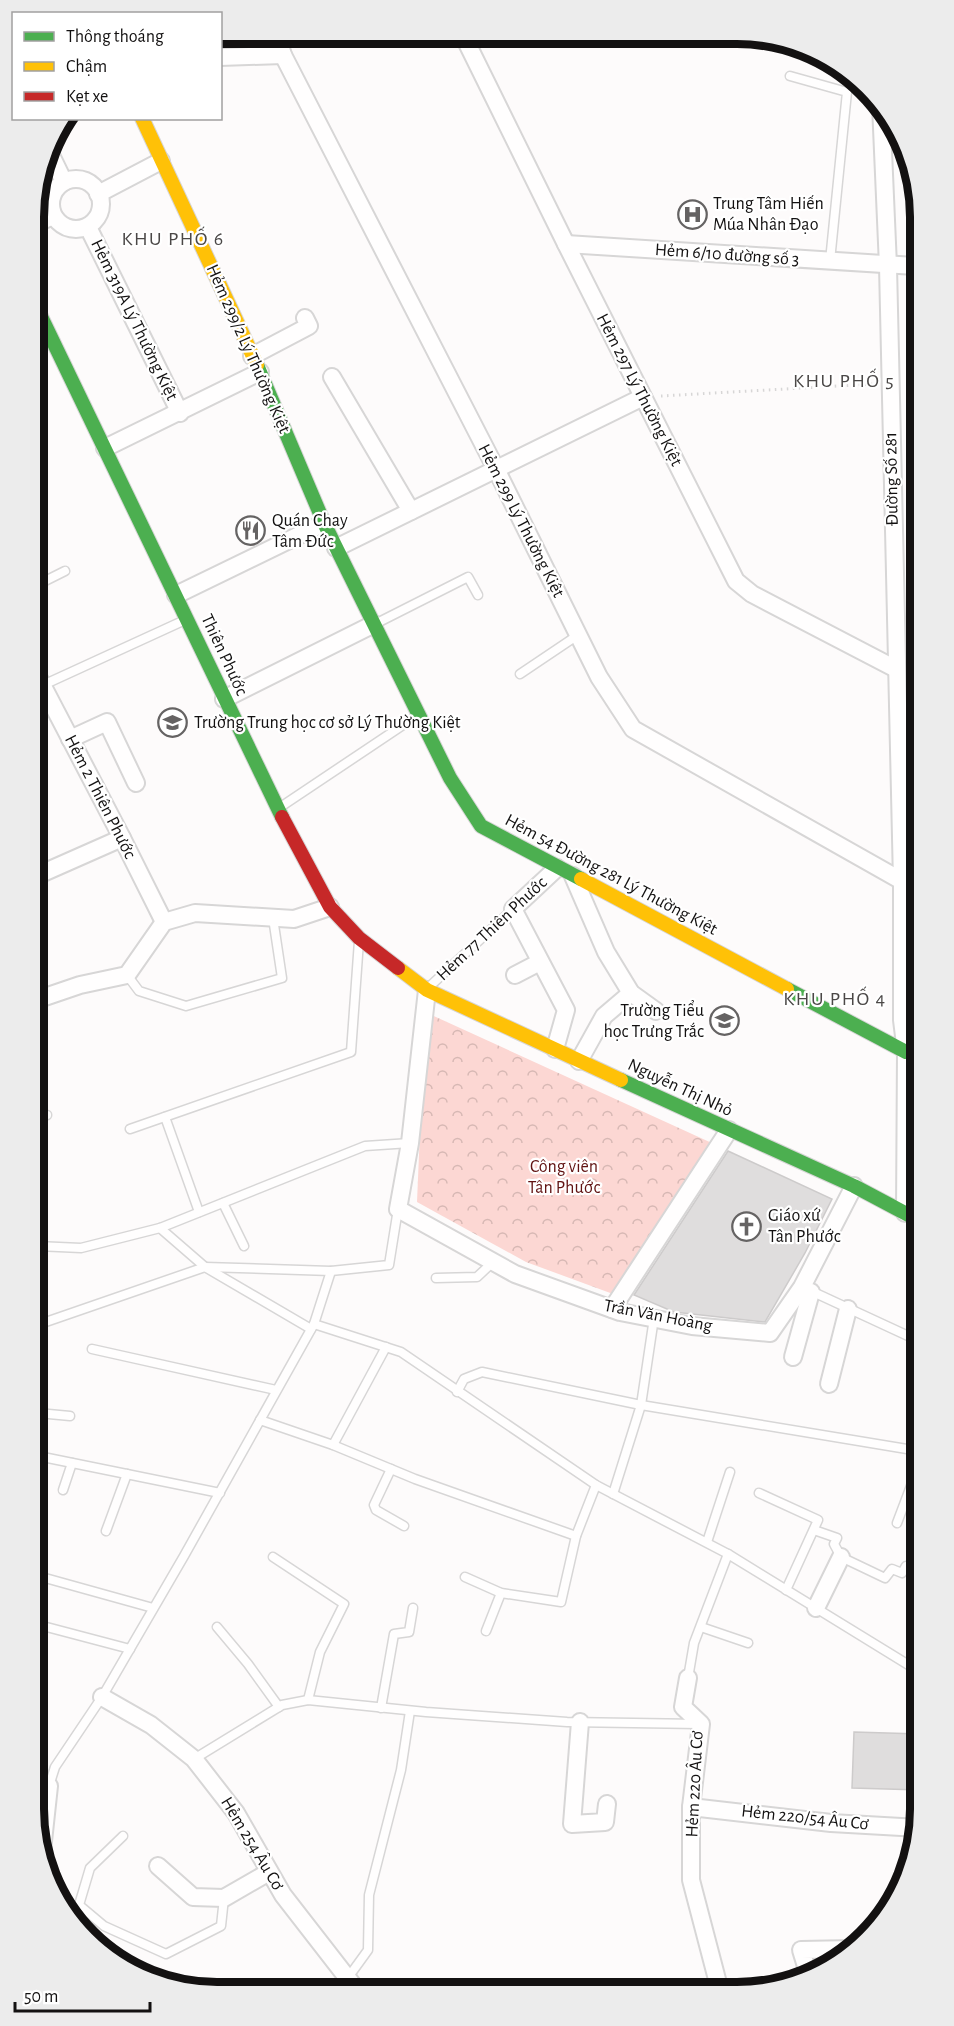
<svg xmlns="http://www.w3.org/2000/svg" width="954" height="2026" viewBox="0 0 954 2026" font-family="'Alegreya Sans',sans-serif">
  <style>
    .park { fill: url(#park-crowns) }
    .building { fill: #dfdddd; stroke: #cdcbcb; stroke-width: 1.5 }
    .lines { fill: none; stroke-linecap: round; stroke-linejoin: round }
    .lane-casing { stroke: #d7d6d6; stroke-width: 11 }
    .street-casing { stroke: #d7d6d6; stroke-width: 20 }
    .fast-casing { stroke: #d7d6d6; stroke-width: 16 }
    .slow-casing { stroke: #d7d6d6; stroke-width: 16 }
    .jam-casing { stroke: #d7d6d6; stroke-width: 16 }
    .path { stroke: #d7d6d6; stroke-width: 3; stroke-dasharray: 1.5 4.5; stroke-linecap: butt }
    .lane { stroke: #fffefe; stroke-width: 8 }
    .street { stroke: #fffefe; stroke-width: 16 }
    .fast { stroke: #4caf50; stroke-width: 14 }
    .slow { stroke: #ffc107; stroke-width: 14 }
    .jam { stroke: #c62828; stroke-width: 14 }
    .labels { text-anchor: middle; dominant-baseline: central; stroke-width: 4.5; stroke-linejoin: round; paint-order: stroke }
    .poi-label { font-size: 18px; fill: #131111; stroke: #fff; text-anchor: start }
    .street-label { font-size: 18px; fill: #131111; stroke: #fff }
    .park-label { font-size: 18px; fill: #611312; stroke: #fff }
    .neighbourhood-label { font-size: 20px; letter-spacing: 1.5px; fill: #4b4847; stroke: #fff }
    .rim { fill: none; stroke: #131111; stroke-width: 8 }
  </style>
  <defs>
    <pattern id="park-crowns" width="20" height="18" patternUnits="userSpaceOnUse" patternTransform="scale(1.5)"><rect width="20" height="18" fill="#fcd7d3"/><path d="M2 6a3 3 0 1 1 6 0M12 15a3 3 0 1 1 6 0" fill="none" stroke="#d7b8b4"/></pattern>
  </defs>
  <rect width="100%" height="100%" fill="#fdfbfb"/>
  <polygon class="park" points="425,1012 714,1144 613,1294 526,1262 417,1202"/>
  <g class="building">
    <polygon points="728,1151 832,1199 805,1253 765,1322 674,1312 634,1295"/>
    <polygon points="854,1732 920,1734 920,1790 852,1788"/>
  </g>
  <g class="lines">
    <defs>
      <g id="lane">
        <polyline points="790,76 847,92 830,261"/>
        <polyline points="35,586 65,571"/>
        <polyline points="377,623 468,577 478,595"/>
        <polyline points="520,674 578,635"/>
        <polyline points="41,686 185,620"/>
        <polyline points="279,808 418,715"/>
        <polyline points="127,975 139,991 186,1006 282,978 273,918"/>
        <polyline points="429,987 513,909"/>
        <polyline points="37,1115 47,1115"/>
        <polyline points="165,1117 199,1212"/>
        <polyline points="130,1129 351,1052 359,941"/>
        <polyline points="223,1203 244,1246"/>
        <polyline points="160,1228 205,1267 311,1329"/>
        <polyline points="37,1246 81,1248 160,1228 365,1146 410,1143"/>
        <polyline points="436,1278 477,1277 493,1262"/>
        <polyline points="811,1291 919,1341"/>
        <polyline points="314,1324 401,1352 596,1485 728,1554 920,1672"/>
        <polyline points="37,1325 205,1267 331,1271 389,1265 398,1209"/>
        <polyline points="92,1349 276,1390"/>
        <polyline points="457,1392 464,1379 482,1372 641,1405 919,1451"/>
        <polyline points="38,1413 70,1416"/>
        <polyline points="260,1420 333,1445 415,1479 576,1536"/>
        <polyline points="333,1445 386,1347"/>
        <polyline points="38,1456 220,1493"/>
        <polyline points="391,1469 374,1505 376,1510 404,1526"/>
        <polyline points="63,1490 72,1463"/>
        <polyline points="759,1493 818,1520 786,1590"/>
        <polyline points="613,1494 641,1405 654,1318"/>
        <polyline points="897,1523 911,1486 919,1456"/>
        <polyline points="814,1530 837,1538 834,1544 841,1557 885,1578 892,1569 902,1573 906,1566 920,1568"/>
        <polyline points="106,1531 127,1474"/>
        <polyline points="707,1542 730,1472"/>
        <polyline points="273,1557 344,1604 320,1652 308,1700"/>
        <polyline points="38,1576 153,1608"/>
        <polyline points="465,1577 501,1593 561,1602 576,1536 596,1485"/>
        <polyline points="39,1625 130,1649"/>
        <polyline points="217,1627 248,1664 279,1707"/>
        <polyline points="701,1627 748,1643"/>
        <polyline points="486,1631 501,1593"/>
        <polyline points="688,1678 694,1643 728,1554"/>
        <polyline points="381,1708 394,1634 409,1632 413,1608"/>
        <polyline points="194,1759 282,1705 308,1700 426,1712 567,1722 700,1724"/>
        <polyline points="39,1785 49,1786 55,1767 102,1697 184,1556 314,1324 331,1271"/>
        <polyline points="123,1836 90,1868 79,1905 104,1926 166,1954 221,1926 224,1898"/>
        <polyline points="347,1979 368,1950 369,1895 401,1770 410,1711"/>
      </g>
      <g id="street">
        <polyline points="276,33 283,55 496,469 599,677 633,729 902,881"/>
        <polyline points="463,35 566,244 736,581 752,594 896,669"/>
        <polyline points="220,57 283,55"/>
        <polyline points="881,105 888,266 902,881 902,1020 906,1052 905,1213"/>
        <polyline points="48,149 64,182"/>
        <circle cx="76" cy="204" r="25"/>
        <polyline points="98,194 161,161"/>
        <polyline points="33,225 53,216"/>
        <polyline points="88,227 180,413"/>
        <polyline points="566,244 915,266"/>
        <polyline points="252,356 309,326 305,318"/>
        <polyline points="332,377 411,511"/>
        <polyline points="105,448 260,372"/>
        <polyline points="336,548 643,397"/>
        <polyline points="176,595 324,523"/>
        <polyline points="35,671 122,838 164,922"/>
        <polyline points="224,699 374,624"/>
        <polyline points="70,739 107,722 136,783"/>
        <polyline points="36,876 122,838"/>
        <polyline points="573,876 606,952 631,993 656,1011"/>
        <polyline points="515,975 540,962"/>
        <polyline points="427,990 410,1143 398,1209 515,1274 620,1312 692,1326 770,1333 802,1287 854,1186"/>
        <polyline points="36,1000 80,985 127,975 164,922 195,913 294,919 330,907"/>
        <polyline points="555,1049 566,1010 513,909 557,868"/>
        <polyline points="579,1061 604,1016 631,993"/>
        <polyline points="612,1309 729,1130"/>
        <polyline points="793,1357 811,1292"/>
        <polyline points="829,1384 848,1309"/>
        <polyline points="816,1608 841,1557"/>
        <polyline points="688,1678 683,1707 701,1724 691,1807 691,1880 719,1987"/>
        <polyline points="102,1697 151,1725 194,1759 236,1813 283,1895 356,1989"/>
        <polyline points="580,1722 572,1824 605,1822 607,1804"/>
        <polyline points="691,1807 831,1823 919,1828"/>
        <polyline points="41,1860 49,1786"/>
        <polyline points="158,1866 193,1897 224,1898 269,1872"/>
        <polyline points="809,1976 801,1950 853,1949"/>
      </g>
      <g id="fast">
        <polyline points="34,302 282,817"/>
        <polyline points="257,365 324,523 450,778 481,826 581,879"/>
        <polyline points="787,989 906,1052"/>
        <polyline points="621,1080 854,1186 918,1220"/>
      </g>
      <g id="slow">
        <polyline points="142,118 257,365"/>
        <polyline points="581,879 787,989"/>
        <polyline points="398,968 427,990 621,1080"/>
      </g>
      <polyline id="jam" points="282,817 330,907 359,938 398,968"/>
    </defs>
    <use href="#lane" class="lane-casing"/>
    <use href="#street" class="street-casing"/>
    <use href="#fast" class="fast-casing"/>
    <use href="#slow" class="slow-casing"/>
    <use href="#jam" class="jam-casing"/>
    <polyline class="path" points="661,396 873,384"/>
    <use href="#lane" class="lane"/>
    <use href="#street" class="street"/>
    <use href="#fast" class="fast"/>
    <use href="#slow" class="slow"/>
    <use href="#jam" class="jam"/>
  </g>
  <defs>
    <symbol id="hospital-ring" viewBox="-11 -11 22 22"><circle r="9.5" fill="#fff" stroke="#656363" stroke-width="1.5"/><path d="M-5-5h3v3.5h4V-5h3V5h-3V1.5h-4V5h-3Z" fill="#656363"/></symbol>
    <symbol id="restaurant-ring" viewBox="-11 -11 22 22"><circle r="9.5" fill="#fff" stroke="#656363" stroke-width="1.5"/><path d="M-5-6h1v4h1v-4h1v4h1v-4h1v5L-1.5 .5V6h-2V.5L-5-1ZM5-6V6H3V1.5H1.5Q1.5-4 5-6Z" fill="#656363"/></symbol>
    <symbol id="school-ring" viewBox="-11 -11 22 22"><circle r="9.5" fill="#fff" stroke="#656363" stroke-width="1.5"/><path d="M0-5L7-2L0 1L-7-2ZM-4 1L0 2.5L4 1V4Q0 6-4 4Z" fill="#656363"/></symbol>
    <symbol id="church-ring" viewBox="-11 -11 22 22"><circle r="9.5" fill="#fff" stroke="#656363" stroke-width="1.5"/><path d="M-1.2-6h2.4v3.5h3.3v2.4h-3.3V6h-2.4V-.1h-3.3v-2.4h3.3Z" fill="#656363"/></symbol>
  </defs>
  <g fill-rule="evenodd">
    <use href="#hospital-ring" x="676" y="198" width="33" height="33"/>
    <use href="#restaurant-ring" x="234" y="514" width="33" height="33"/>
    <use href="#school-ring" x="156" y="706" width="33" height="33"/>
    <use href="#school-ring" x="708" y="1004" width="33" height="33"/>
    <use href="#church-ring" x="730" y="1210" width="33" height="33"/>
  </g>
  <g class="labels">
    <g class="poi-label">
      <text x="713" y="204">Trung Tâm Hiến<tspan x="713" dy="21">Múa Nhân Đạo</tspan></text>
      <text x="272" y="521">Quán Chay<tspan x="272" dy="21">Tâm Đức</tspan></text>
      <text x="194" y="723">Trường Trung học cơ sở Lý Thường Kiệt</text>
      <text x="704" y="1011" text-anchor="end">Trường Tiểu<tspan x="704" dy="21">học Trưng Trắc</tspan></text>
      <text x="768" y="1216">Giáo xứ<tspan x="768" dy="21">Tân Phước</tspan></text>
    </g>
    <g class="street-label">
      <text transform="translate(727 255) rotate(4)">Hẻm 6/10 đường số 3</text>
      <text transform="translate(134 320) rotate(64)">Hẻm 319A Lý Thường Kiệt</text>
      <text transform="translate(248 349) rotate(66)">Hẻm 299/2 Lý Thường Kiệt</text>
      <text transform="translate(639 390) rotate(63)">Hẻm 297 Lý Thường Kiệt</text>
      <text transform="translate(892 479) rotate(-91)">Đường Số 281</text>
      <text transform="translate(521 521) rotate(63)">Hẻm 299 Lý Thường Kiệt</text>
      <text transform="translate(224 655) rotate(65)">Thiên Phước</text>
      <text transform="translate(100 797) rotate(63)">Hẻm 2 Thiên Phước</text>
      <text transform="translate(611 875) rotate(28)">Hẻm 54 Đường 281 Lý Thường Kiệt</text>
      <text transform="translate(492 929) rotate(-43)">Hẻm 77 Thiên Phước</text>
      <text transform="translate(680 1088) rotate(25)">Nguyễn Thị Nhỏ</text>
      <text transform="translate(658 1316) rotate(11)">Trần Văn Hoàng</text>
      <text transform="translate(695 1784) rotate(-87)">Hẻm 220 Âu Cơ</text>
      <text transform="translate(805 1818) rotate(6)">Hẻm 220/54 Âu Cơ</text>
      <text transform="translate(252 1844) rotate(59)">Hẻm 254 Âu Cơ</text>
    </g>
    <g class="park-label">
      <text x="564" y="1167">Công viên<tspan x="564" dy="21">Tân Phước</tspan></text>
    </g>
    <g class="neighbourhood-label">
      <text x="173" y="239">KHU PHỐ 6</text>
      <text x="844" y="381">KHU PHỐ 5</text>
      <text x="835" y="999">KHU PHỐ 4</text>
    </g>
  </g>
  <path d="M0 0H954V2026H0ZM217 44H737A173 173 0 0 1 910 217V1809A173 173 0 0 1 737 1982H217A173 173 0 0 1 44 1809V217A173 173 0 0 1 217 44Z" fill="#ececec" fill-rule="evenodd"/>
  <path class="rim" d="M217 44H737A173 173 0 0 1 910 217V1809A173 173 0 0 1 737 1982H217A173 173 0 0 1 44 1809V217A173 173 0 0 1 217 44Z"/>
  <rect x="12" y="12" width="210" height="108" fill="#ffffff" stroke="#a1a0a0" stroke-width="1.5"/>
  <rect x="24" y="32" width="30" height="9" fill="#4caf50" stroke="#a1a0a0" stroke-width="1.5"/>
  <text x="66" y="42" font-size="18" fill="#131111">Thông thoáng</text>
  <rect x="24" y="62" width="30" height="9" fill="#ffc107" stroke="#a1a0a0" stroke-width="1.5"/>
  <text x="66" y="72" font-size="18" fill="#131111">Chậm</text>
  <rect x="24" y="92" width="30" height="9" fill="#c62828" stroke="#a1a0a0" stroke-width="1.5"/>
  <text x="66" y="102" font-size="18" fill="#131111">Kẹt xe</text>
  <path d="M15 2002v9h135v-9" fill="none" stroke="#131111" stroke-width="3"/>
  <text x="24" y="2002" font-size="18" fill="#131111" stroke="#ffffff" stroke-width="4.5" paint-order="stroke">50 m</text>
</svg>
